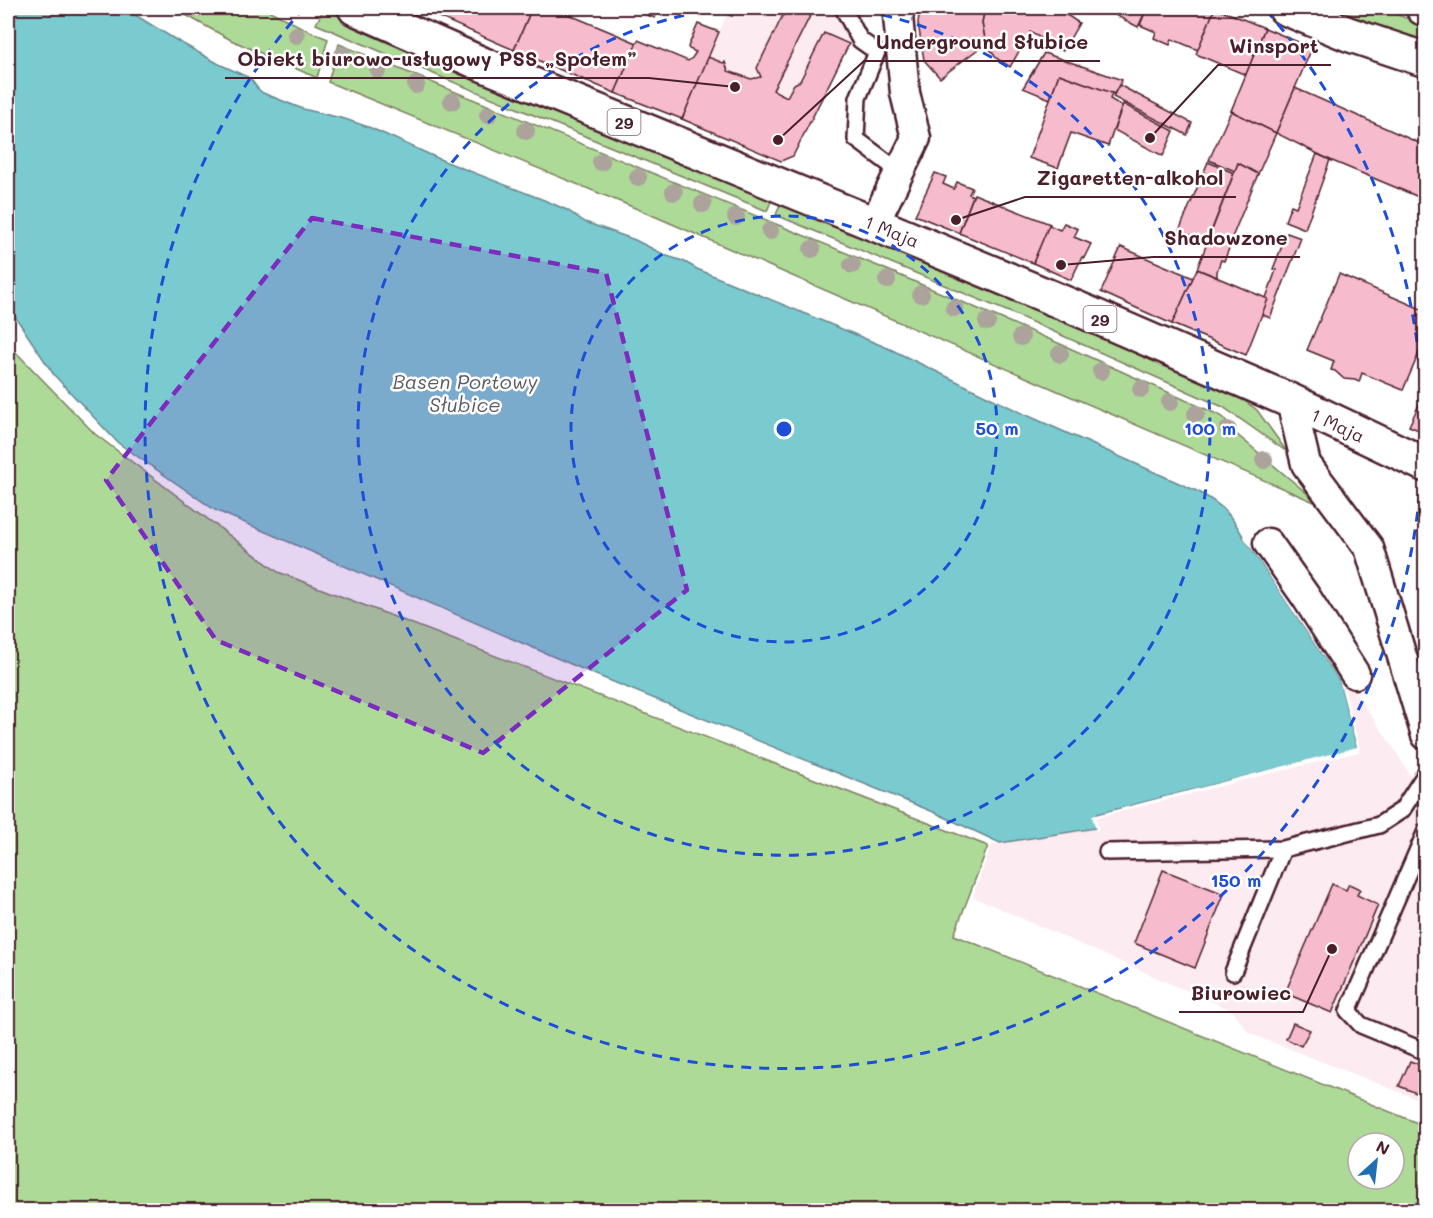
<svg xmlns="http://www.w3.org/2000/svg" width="1433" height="1218" viewBox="0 0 1433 1218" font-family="Mali,sans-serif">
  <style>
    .built { fill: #fcebf0 }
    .green { fill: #aeda97; stroke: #7c7c61; stroke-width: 1.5; fill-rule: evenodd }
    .water { fill: #7acbd0; stroke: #67868e; stroke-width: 1.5 }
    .pier { fill: #fff }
    .building { fill: #f6bccd; stroke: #4a1f2b; stroke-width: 1.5 }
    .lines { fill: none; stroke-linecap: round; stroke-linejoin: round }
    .lane-casing { stroke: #4a1f2b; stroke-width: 20 }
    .street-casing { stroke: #4a1f2b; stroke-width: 33 }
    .primary-casing { stroke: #4a1f2b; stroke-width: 38 }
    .lane { stroke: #fff; stroke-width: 15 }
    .street { stroke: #fff; stroke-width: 28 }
    .primary { stroke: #fff; stroke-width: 33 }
    .tree { fill: #aca39c }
    .marked { fill: #7b2cbf; fill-opacity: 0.2; stroke: #7b2cbf; stroke-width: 4.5; stroke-dasharray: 12 8; stroke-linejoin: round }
    .ring { fill: none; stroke: #1d4ed8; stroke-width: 3; stroke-dasharray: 10 8 }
    .labels { text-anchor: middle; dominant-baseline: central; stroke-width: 5; stroke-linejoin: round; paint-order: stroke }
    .shield { fill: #fff; stroke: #80626b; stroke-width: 1.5 }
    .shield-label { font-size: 16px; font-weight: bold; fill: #4a1f2b }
    .street-label { font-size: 18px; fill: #4a1f2b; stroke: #fff }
    .water-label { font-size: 20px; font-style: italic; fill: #5b5b65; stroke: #fff }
    .centre { fill: #1d4ed8; stroke: #fff; stroke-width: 3 }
    .ring-label { font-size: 18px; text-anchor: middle; font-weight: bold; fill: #1d4ed8; stroke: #fff; stroke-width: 5; stroke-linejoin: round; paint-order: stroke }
    .leader { fill: none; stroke: #4a1f2b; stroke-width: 2 }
    .callout-dot { fill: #4a1f2b; stroke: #fff; stroke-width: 2 }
    .callout-label { font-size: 20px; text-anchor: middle; font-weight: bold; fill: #4a1f2b; stroke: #fff; stroke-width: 5; stroke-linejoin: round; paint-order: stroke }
  </style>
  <rect width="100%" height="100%" fill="#fff"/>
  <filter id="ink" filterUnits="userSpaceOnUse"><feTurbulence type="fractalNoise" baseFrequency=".0167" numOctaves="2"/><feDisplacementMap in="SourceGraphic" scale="12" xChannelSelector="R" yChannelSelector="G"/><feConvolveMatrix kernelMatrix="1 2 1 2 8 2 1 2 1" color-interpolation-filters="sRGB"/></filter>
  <g filter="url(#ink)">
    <g class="built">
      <polygon points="735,8 866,8 793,156 781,161 682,119 727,14 732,16"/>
      <polygon points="1343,676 1392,745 1425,800 1425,1102 1249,1033 1233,1011 973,897 991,846 1097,816 1359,752 1339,680"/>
    </g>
    <g class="green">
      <polygon points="173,8 264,8 313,33 328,39 317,78 231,40"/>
      <polygon points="324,8 364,28 772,199 767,211 441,77 316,24"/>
      <polygon points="1326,8 1379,8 1425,25 1425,47"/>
      <polygon points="339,44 885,269 1065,346 1221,416 1224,418 1235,433 1321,505 640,210 328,82"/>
      <polygon points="781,202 1014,299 1243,400 1257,410 1287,452 1223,407 1009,312 776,215"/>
      <path d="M8 344 95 434 278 572 988 846 954 935 1425 1126V1210H8ZM1358 1143H1394V1179H1358Z"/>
    </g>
    <path class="water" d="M8 8H124L176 40 219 64 250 78 258 89 263 93 303 109 345 119 371 128 444 161 544 200 567 210 585 222 635 240 667 256 683 261 697 269 890 349 1022 413 1199 492C1223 506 1230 513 1244 538L1339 680 1357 748 1093 815 1096 828 1000 843 936 813 596 675 215 510 118 443 54 375 8 306Z"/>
    <polygon class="pier" points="1246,536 1342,678 1360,749 1358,751 1096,818 1099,828 1096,831 1092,816 1357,747 1339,680 1244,538"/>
    <g class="building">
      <polygon points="440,8 532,8 514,50 436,16"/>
      <polygon points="532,8 553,8 637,43 615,93 514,50"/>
      <polygon points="641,8 659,8 655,18 639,12"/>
      <polygon points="659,8 681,8 678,15"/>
      <polygon points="711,8 735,8 732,16"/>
      <polygon points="789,8 814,8 773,90 787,97 794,84 800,81 824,33 849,44 793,156 781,161 682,119 708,57 723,63 725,62 728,71 751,79 761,77 757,68 782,17 786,11 787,12"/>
      <polygon points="920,8 985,8 982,23 986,43 940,78 924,60 918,23"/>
      <polygon points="985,8 1060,8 1059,10 1079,23 1063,51 1030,32 1010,67 996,58 986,43 982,23"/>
      <polygon points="1102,8 1147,8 1138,27"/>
      <polygon points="1147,8 1215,8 1198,50 1172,39 1170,45 1154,38 1156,32 1140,25"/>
      <polygon points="1215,8 1265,28 1246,75 1196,54"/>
      <polygon points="698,24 719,32 682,119 615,93 638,40 688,61 692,58 696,52 689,49 688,47"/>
      <polygon points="1265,28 1312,48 1276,133 1231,111"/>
      <polygon points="1044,53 1122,80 1121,82 1114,94 1059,74 1050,99 1023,88"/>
      <polygon points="1059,74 1112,93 1110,99 1122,106 1108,146 1071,133 1058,168 1029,158"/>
      <polygon points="1119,85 1192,123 1187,135 1113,97"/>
      <polygon points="1295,88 1426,146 1426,200 1330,160 1276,133"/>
      <polygon points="1123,104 1174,131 1163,156 1114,130"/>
      <polygon points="1231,111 1276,133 1258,174 1238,163 1235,171 1209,160"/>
      <polygon points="1317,154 1330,160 1305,229 1285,221 1291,205 1296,207"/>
      <polygon points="1208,162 1234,173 1207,242 1179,231"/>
      <polygon points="1238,163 1258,174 1231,240 1232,241 1224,261 1221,260 1217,271 1217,277 1197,269"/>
      <polygon points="935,173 946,177 943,184 954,189 957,182 972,188 969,194 973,196 959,233 915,215"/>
      <polygon points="974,194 1050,224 1033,263 959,233"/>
      <polygon points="1064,223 1078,229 1074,237 1091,244 1084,258 1082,257 1071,280 1033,263 1049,225 1060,230"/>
      <polygon points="1287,233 1301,238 1270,318 1261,314 1268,299 1266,298 1276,270 1273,269"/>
      <polygon points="1121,247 1193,278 1172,324 1101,292"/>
      <polygon points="1197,269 1268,299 1246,355 1172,324"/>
      <polygon points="1339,274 1426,311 1426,337 1403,390 1362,373 1359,382 1355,380 1344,379 1335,371 1331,370 1334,361 1307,350"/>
      <polygon points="1422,398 1425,399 1426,398 1426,433 1409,426"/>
      <polygon points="1163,870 1224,894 1195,968 1134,943"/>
      <polygon points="1332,884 1346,890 1349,884 1360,889 1357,895 1378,905 1332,1013 1285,993"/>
      <polygon points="1293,1023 1310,1030 1301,1046 1286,1039"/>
      <polygon points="1410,1061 1426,1067 1426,1097 1399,1086"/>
    </g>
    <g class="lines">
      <defs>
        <g id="lane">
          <polyline points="843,8 860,40 877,52 858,98 856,139 900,172"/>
          <polyline points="1426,831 1348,1011 1361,1025 1426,1052"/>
          <polyline points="1107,852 1283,849 1379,825 1402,810 1426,773"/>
          <polyline points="1233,972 1283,849"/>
        </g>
        <g id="street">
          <polyline points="874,224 916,138 905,93 898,16 901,8"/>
          <polyline points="1291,401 1306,464 1369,548 1426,735"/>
          <polyline points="1268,543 1306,597 1355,674"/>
        </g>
        <g id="primary">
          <polyline points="355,8 482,64 894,232 1076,308 1291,401 1426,465"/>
          <polyline points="1285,8 1348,34 1426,60"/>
          <polyline points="1423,8 1426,8"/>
        </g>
      </defs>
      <use href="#lane" class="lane-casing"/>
      <use href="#street" class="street-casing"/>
      <use href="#primary" class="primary-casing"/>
      <use href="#lane" class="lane"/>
      <use href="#street" class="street"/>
      <use href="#primary" class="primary"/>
    </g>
    <g class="tree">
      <circle cx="296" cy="35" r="9"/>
      <circle cx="343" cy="55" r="9"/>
      <circle cx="378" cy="70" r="9"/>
      <circle cx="416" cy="85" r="9"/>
      <circle cx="452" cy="101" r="9"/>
      <circle cx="488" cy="115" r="9"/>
      <circle cx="526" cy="131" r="9"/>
      <circle cx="601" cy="162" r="9"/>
      <circle cx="638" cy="177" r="9"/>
      <circle cx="674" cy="192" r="9"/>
      <circle cx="703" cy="204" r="9"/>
      <circle cx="736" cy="217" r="9"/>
      <circle cx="770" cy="231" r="9"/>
      <circle cx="812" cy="249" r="9"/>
      <circle cx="852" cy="265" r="9"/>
      <circle cx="887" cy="280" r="9"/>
      <circle cx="921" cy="294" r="9"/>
      <circle cx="954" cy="308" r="9"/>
      <circle cx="987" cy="322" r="9"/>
      <circle cx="1021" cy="337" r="9"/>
      <circle cx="1060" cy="354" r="9"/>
      <circle cx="1101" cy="371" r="9"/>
      <circle cx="1141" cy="389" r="9"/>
      <circle cx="1170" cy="402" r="9"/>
      <circle cx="1196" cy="414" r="9"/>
      <circle cx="1228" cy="430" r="9"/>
      <circle cx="1264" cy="460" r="9"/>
    </g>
  </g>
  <path class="marked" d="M312 218 606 273 687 590 483 753 216 640 106 480Z"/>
  <g class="ring">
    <circle cx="784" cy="429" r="213"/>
    <path d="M847 8A426 426 0 1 1 721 8"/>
    <path d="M1266 10A639 639 0 1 1 302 10"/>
  </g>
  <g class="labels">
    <g class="shield">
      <rect x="607.5" y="109" width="33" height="26" rx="4.5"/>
      <rect x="1083.5" y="306" width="33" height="26" rx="4.5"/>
    </g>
    <g class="shield-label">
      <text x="624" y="122">29</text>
      <text x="1100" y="319">29</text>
    </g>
    <g class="street-label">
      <text transform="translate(892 231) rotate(22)">1 Maja</text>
      <text transform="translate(1338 425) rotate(25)">1 Maja</text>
    </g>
    <g class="water-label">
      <text x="465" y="381">Basen Portowy<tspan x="465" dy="23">Słubice</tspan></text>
    </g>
  </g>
  <circle cx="784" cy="429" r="9" class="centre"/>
  <g class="ring-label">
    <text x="997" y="435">50 m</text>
    <text x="1210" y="435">100 m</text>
    <text x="1236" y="887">150 m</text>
  </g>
  <path class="leader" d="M778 140L864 61H1100M1150 138L1218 65H1331M735 87L649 78H225M956 220L1025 197H1236M1061 265L1153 257H1300M1332 949L1303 1012H1179"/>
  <g class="callout-dot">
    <circle cx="778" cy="140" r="6"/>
    <circle cx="1150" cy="138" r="6"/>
    <circle cx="735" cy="87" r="6"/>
    <circle cx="956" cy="220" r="6"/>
    <circle cx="1061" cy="265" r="6"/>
    <circle cx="1332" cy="949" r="6"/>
  </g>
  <g class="callout-label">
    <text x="982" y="49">Underground Słubice</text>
    <text x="1274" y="53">Winsport</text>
    <text x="437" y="66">Obiekt biurowo-usługowy PSS „Społem”</text>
    <text x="1130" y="185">Zigaretten-alkohol</text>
    <text x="1226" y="245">Shadowzone</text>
    <text x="1241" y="1000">Biurowiec</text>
  </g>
  <rect width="1433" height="1218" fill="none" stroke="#fff" stroke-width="30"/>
  <rect x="15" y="15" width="1403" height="1188" fill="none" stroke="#4a1f2b" stroke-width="2" filter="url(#ink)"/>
  <g transform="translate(1376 1161) rotate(27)"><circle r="28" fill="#ffffff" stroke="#b7a5aa" stroke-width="1.5"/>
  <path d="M0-4.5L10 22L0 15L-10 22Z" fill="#1f6fb2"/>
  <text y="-9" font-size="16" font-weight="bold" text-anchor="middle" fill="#4a1f2b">N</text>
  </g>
</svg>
